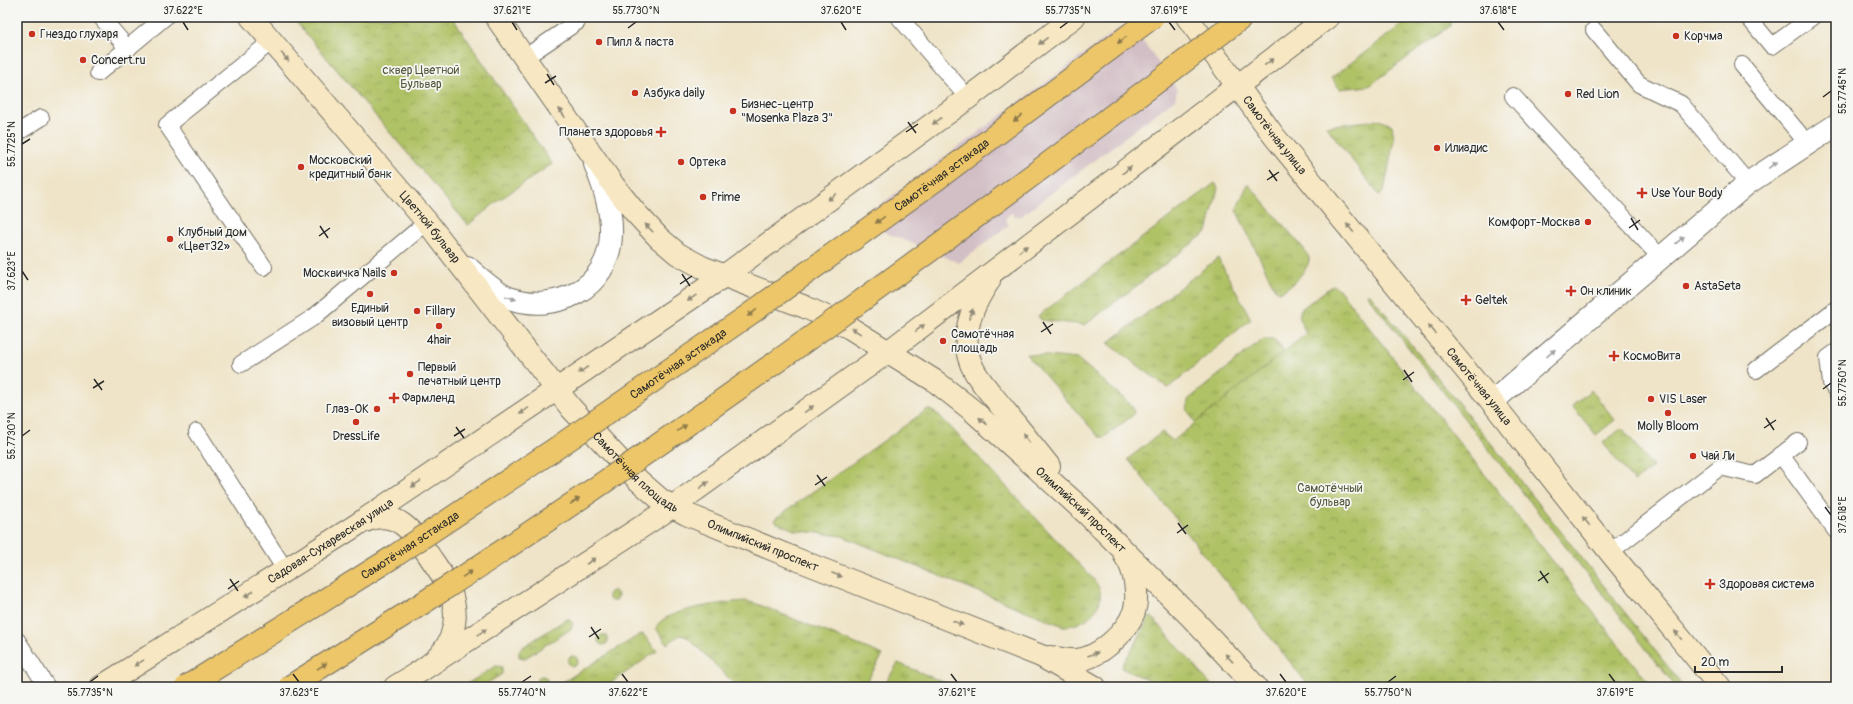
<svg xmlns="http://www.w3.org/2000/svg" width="1853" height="704" viewBox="0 0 1853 704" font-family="Pangolin,sans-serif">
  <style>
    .industrial { fill: #d2bec5 }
    .grass { fill: url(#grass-tufts); stroke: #6e7648 }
    .park { fill: url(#park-crowns); stroke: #6e7648 }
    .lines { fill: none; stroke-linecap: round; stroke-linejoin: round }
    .lane-casing { stroke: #706c62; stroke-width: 18 }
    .street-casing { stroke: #706c62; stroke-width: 24 }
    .secondary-casing { stroke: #706c62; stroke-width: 24 }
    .lane { stroke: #fff; stroke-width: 16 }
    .street { stroke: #fff; stroke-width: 22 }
    .secondary { stroke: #f7e8c3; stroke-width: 22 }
    .primary-bridge-casing { stroke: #706c62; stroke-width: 24; stroke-linecap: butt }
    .primary-bridge { stroke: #ecc669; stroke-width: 22 }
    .oneway { fill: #8c784a }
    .oneway2 { fill: #918a77 }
    .oneway3 { fill: #a0a0a0 }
    .ticks { fill: none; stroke: #2b2b2b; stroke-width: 1.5 }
    .poi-dot { fill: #c8321e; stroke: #f6f6f2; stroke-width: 1.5 }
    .labels { text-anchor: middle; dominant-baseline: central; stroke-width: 3.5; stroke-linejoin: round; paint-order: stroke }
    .poi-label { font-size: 12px; fill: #2b2b2b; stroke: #f6f6f2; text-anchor: start }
    .park-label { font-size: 12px; fill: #53583d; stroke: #f6f6f2 }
    .street-label { font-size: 12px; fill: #2b2b2b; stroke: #f6f6f2 }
    .neatline { fill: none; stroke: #2b2b2b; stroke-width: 1.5 }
    .ticks-label { font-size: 10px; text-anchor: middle; fill: #2b2b2b }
  </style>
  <defs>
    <pattern id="grass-tufts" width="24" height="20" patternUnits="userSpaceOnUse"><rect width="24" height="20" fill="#b0c266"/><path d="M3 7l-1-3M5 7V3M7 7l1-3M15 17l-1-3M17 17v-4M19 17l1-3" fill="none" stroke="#8f9e54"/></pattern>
    <pattern id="park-crowns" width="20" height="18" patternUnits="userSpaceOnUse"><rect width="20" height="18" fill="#b0c266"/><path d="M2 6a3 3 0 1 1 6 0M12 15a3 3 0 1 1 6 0" fill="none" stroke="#8f9e54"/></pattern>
  </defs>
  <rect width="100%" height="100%" fill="#f6f6f2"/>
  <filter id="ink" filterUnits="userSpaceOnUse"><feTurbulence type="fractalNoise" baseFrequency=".025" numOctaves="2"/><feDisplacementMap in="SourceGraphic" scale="8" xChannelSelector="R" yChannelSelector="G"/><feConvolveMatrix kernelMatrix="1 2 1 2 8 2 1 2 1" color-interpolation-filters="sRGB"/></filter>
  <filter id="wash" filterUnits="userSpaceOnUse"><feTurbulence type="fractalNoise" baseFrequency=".012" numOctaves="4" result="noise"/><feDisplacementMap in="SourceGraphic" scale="16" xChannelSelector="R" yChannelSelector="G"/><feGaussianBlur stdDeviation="0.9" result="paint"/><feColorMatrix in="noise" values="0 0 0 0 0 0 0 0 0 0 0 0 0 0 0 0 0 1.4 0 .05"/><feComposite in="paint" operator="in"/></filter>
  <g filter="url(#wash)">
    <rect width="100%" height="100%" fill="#efe4c8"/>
    <polygon class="industrial" points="1121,27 1136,32 1174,84 1177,90 1175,99 1020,217 1018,215 1015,217 1012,213 1008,215 1005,219 1009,225 959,263 858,221"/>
    <g class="grass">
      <polygon points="1412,17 1451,17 1450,26 1369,86 1340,89 1331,78"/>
      <polygon points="1379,120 1392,125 1394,139 1384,191 1379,195 1326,126"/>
      <polygon points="1215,183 1218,188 1207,232 1085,325 1041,320 1038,316"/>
      <path d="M1248 184 1304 249C1305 252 1308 255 1309 258 1311 268 1288 290 1279 292L1275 289 1236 210Z"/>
      <polygon points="1218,258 1251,319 1168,388 1108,343"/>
      <polygon points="1369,293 1490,442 1684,687 1676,687 1367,295"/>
      <polygon points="1265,339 1273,339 1279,344 1311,401 1195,422 1187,410 1188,400 1260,341"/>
      <polygon points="1026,354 1078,359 1132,406 1134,412 1132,416 1104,437 1099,437"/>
      <polygon points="1591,390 1615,420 1596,435 1572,406"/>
      <path d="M928 409 939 415 1094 580C1096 583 1099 587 1100 591 1103 612 1081 627 1063 626L842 536 794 530 776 522 774 520 776 518Z"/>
      <polygon points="1622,428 1653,467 1634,482 1603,443"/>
      <circle cx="613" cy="596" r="5"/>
      <path d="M746 601 757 604 883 655 863 687H738L687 637 680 635 667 644 656 628C661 609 729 602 746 601Z"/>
      <polygon points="1152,617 1213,687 1164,687 1123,669 1122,665 1136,643 1148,618"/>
      <polygon points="569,619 573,624 571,629 525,658 519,657 519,652 520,649 565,620"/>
      <polygon points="643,634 657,651 605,687 555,687 639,635"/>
      <circle cx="603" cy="640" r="5"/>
      <circle cx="573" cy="661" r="5"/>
      <polygon points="898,663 955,687 883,687"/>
      <polygon points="496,666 502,667 502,674 481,687 462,687"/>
      <circle cx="542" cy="681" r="5"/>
    </g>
    <g class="park">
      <polygon points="292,17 452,17 552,164 499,200 468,225"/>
      <path d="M1333 285 1338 288 1652 687H1310L1128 459 1162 432 1173 441 1306 334C1302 325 1297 318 1301 309Z"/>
    </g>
  </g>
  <g filter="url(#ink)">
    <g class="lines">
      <defs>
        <g id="lane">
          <polyline points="101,17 128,49"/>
          <polyline points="899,17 968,98"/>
          <polyline points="1748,17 1772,46 1812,17"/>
          <polyline points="1594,30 1639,84 1681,104 1748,183"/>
          <polyline points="524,58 577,22"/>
          <polyline points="1742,65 1807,143"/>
          <polyline points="98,73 165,17"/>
          <polyline points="1513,96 1660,257"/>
          <polyline points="17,133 41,118"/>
          <polyline points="264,267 167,125 272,41"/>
          <polyline points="1836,352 1828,358 1831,383 1836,391"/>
          <polyline points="241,364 314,317 427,222"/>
          <polyline points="1756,370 1836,309"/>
          <polyline points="197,432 286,571"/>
          <polyline points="1781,455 1836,531"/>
          <polyline points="1610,552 1720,467 1755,475 1798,442"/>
          <polyline points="17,640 47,687"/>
        </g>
        <g id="street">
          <path d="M467 267C478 277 495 293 509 298 556 314 609 289 611 235 612 210 604 187 595 164"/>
          <polyline points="1492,402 1748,183 1836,125"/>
        </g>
        <g id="secondary">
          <path id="s1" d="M251 17 427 222 571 408 638 480 661 500 686 514 801 561 1041 656 1095 687"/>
          <path id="s2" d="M496 17 614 186 634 211 659 238 678 254 702 267 805 307 850 328 935 381 972 410 1085 512 1192 618 1256 687"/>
          <path id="s3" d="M1187 17 1274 136 1492 402 1610 552 1720 687"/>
          <path d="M989 281C971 307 957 341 975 372 982 384 992 395 1001 406 1017 426 1033 446 1049 466"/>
          <path d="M363 522C397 505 416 536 432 560 441 573 450 586 453 601 456 612 455 626 451 637 442 662 415 674 395 687"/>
          <path d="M1049 657C1058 658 1068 661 1077 660 1099 658 1126 633 1134 612 1139 596 1135 569 1125 556"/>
          <polyline points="425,668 672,507 889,351 1328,17"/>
          <path id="s4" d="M101 687 355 526 724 276 968 98 1074 17"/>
        </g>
      </defs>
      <use href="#lane" class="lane-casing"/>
      <use href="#street" class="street-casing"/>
      <use href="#secondary" class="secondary-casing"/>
      <use href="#lane" class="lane"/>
      <use href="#street" class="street"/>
      <use href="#secondary" class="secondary"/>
      <defs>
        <g id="primary-bridge">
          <path id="s5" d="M186 687 393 557 555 449 747 316 937 179 1153 17"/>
          <path d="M289 687C333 659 378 631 423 603 705 420 975 220 1243 17"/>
        </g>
      </defs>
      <use href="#primary-bridge" class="primary-bridge-casing"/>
      <use href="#primary-bridge" class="primary-bridge"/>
    </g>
    <defs><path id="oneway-solid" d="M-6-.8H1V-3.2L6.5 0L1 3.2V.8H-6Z"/></defs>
    <g class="oneway">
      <use href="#oneway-solid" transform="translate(1122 40) rotate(143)"/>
      <use href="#oneway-solid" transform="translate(1018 118) rotate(143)"/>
      <use href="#oneway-solid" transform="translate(880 220) rotate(144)"/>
      <use href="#oneway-solid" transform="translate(752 313) rotate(144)"/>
      <use href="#oneway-solid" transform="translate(682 428) rotate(-35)"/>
      <use href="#oneway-solid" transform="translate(575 501) rotate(-34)"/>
      <use href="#oneway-solid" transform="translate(467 574) rotate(-34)"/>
      <use href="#oneway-solid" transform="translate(322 666) rotate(-32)"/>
    </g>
    <g class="oneway2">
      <use href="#oneway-solid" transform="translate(1043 41) rotate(142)"/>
      <use href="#oneway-solid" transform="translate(285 57) rotate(49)"/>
      <use href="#oneway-solid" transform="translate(1269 62) rotate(-37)"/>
      <use href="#oneway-solid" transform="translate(562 113) rotate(-125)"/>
      <use href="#oneway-solid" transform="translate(937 121) rotate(144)"/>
      <use href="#oneway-solid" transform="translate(1127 170) rotate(-37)"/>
      <use href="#oneway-solid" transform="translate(832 197) rotate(144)"/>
      <use href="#oneway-solid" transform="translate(649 228) rotate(-134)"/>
      <use href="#oneway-solid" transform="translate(1350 228) rotate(-129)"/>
      <use href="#oneway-solid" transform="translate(1023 249) rotate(-38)"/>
      <use href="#oneway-solid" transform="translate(692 298) rotate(146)"/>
      <use href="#oneway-solid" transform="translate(971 314) rotate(-69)"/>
      <use href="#oneway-solid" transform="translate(920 328) rotate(-37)"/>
      <use href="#oneway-solid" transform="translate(1432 329) rotate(-129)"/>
      <use href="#oneway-solid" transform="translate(856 331) rotate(-149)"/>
      <use href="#oneway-solid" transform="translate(583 370) rotate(146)"/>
      <use href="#oneway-solid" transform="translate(809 409) rotate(-36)"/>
      <use href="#oneway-solid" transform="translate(524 411) rotate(146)"/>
      <use href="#oneway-solid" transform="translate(983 421) rotate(-138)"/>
      <use href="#oneway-solid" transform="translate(1026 438) rotate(-128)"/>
      <use href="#oneway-solid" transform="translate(416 484) rotate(146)"/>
      <use href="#oneway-solid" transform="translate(704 485) rotate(-36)"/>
      <use href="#oneway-solid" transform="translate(1586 521) rotate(-128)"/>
      <use href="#oneway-solid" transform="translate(591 561) rotate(-33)"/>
      <use href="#oneway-solid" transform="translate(837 575) rotate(21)"/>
      <use href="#oneway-solid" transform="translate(249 594) rotate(148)"/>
      <use href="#oneway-solid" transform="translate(958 623) rotate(22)"/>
      <use href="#oneway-solid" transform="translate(482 632) rotate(-33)"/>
      <use href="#oneway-solid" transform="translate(1678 635) rotate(-129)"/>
      <use href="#oneway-solid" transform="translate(1093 654) rotate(-20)"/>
      <use href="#oneway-solid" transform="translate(1229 658) rotate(-133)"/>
      <use href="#oneway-solid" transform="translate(139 663) rotate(148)"/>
    </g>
    <g class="oneway3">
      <use href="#oneway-solid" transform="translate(1773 165) rotate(-35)"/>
      <use href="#oneway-solid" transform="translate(1680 240) rotate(-40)"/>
      <use href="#oneway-solid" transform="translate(511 298) rotate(19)"/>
      <use href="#oneway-solid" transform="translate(1551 353) rotate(-41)"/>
    </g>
  </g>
  <path class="ticks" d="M183 22 188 30M512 22 517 30M841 22 846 30M1169 22 1175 30M1498 22 1504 30M628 28 636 22M1060 28 1068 22M547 74 554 85M545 83 556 76M1823 97 1831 91M908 122 916 133M906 132 918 124M22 144 30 139M1269 170 1277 181M1267 180 1279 172M1631 218 1638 230M320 226 328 238M1629 228 1640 220M319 236 330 228M22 271 28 280M682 274 690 286M680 284 692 276M1043 322 1051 334M1041 332 1053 324M1404 370 1412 382M94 379 102 390M1403 380 1414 372M93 388 104 381M1823 389 1831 383M1766 418 1774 430M456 427 464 438M1764 428 1776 420M22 436 30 430M454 436 465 429M817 475 825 486M815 485 827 477M1825 507 1831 515M1178 523 1186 534M1177 533 1188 525M1540 571 1548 583M230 579 238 591M1538 581 1549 573M228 589 239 581M591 627 599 639M589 637 601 629M293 674 299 682M622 674 628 682M951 674 957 682M1280 674 1286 682M1609 674 1615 682M90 682 98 676M522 682 531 676M1388 682 1396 676"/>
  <g class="poi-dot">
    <circle cx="32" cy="34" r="4"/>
    <circle cx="1676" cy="36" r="4"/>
    <circle cx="599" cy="42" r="4"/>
    <circle cx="83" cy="60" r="4"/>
    <circle cx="635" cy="93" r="4"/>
    <circle cx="1568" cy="94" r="4"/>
    <circle cx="733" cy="111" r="4"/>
    <path d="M659 126h4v4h4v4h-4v4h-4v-4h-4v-4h4z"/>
    <circle cx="1437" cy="148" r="4"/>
    <circle cx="681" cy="162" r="4"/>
    <circle cx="301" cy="167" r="4"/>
    <path d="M1640 187h4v4h4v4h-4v4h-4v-4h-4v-4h4z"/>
    <circle cx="703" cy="197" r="4"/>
    <circle cx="1588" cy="222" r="4"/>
    <circle cx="170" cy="239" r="4"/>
    <circle cx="394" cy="273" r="4"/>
    <circle cx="1686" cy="286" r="4"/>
    <path d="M1569 285h4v4h4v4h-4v4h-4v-4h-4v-4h4z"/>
    <circle cx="370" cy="294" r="4"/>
    <path d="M1464 294h4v4h4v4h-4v4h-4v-4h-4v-4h4z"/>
    <circle cx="417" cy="311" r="4"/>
    <circle cx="439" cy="326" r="4"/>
    <circle cx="943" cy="341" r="4"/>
    <path d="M1612 350h4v4h4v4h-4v4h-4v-4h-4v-4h4z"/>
    <circle cx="410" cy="374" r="4"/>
    <path d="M392 392h4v4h4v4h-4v4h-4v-4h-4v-4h4z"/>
    <circle cx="1651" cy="399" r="4"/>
    <circle cx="377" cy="409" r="4"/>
    <circle cx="1668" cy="413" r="4"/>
    <circle cx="356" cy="422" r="4"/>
    <circle cx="1693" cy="456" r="4"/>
    <path d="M1708 578h4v4h4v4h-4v4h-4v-4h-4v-4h4z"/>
  </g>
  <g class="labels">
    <g class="poi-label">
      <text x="40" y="34">Гнездо глухаря</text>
      <text x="1684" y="36">Корчма</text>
      <text x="607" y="42">Пипл &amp; паста</text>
      <text x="91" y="60">Concert.ru</text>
      <text x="643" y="93">Азбука daily</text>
      <text x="1576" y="94">Red Lion</text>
      <text x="741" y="104">Бизнес-центр<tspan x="741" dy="14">"Mosenka Plaza 3"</tspan></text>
      <text x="653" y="132" text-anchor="end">Планета здоровья</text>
      <text x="1445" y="148">Илиадис</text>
      <text x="309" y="160">Московский<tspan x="309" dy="14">кредитный банк</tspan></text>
      <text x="689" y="162">Ортека</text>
      <text x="1651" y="193">Use Your Body</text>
      <text x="711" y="197">Prime</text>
      <text x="1580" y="222" text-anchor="end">Комфорт-Москва</text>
      <text x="178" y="232">Клубный дом<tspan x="178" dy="14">«Цвет32»</tspan></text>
      <text x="386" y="273" text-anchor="end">Москвичка Nails</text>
      <text x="1694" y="286">AstaSeta</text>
      <text x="1580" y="291">Он клиник</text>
      <text x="1475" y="300">Geltek</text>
      <text x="370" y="308" text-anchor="middle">Единый<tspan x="370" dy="14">визовый центр</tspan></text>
      <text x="425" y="311">Fillary</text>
      <text x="951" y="334">Самотёчная<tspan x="951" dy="14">площадь</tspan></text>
      <text x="439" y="340" text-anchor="middle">4hair</text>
      <text x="1623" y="356">КосмоВита</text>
      <text x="418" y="367">Первый<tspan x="418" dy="14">печатный центр</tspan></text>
      <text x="402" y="398">Фармленд</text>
      <text x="1659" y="399">VIS Laser</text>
      <text x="369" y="409" text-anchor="end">Глаз-ОК</text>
      <text x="1668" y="426" text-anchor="middle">Molly Bloom</text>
      <text x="356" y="436" text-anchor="middle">DressLife</text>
      <text x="1701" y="456">Чай Ли</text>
      <text x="1719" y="584">Здоровая система</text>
    </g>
    <g class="park-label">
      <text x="421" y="70">сквер Цветной<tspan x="421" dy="14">Бульвар</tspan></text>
      <text x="1330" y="488">Самотёчный<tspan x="1330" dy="14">бульвар</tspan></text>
    </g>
    <g class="street-label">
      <text stroke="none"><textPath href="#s3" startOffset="147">Самотёчная улица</textPath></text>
      <text stroke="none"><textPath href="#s5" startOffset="913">Самотёчная эстакада</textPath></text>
      <text stroke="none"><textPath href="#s1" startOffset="276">Цветной бульвар</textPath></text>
      <text stroke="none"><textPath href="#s5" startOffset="589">Самотёчная эстакада</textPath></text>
      <text stroke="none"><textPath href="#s3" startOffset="471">Самотёчная улица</textPath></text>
      <text stroke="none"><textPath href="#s1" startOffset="597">Самотёчная площадь</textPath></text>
      <text stroke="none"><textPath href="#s2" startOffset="782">Олимпийский проспект</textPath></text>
      <text stroke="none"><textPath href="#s4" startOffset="272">Садовая-Сухаревская улица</textPath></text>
      <text stroke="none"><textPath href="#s1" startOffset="746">Олимпийский проспект</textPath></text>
      <text stroke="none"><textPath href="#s5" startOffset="265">Самотёчная эстакада</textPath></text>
    </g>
  </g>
  <rect width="1853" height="704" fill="none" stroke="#f6f6f2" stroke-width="44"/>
  <path d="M1695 666v6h87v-6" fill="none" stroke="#2b2b2b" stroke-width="2"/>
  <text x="1701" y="666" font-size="12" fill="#2b2b2b" stroke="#f6f6f2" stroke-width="3" paint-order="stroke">20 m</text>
  <rect x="22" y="22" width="1809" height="660" class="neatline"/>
  <g class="ticks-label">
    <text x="183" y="14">37.622°E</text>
    <text x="512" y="14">37.621°E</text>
    <text x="636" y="14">55.7730°N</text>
    <text x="841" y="14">37.620°E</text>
    <text x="1068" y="14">55.7735°N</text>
    <text x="1169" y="14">37.619°E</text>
    <text x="1498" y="14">37.618°E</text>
    <text transform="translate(1842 91) rotate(-90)" y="4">55.7745°N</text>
    <text transform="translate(11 144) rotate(-90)" y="4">55.7725°N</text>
    <text transform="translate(11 271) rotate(-90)" y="4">37.623°E</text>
    <text transform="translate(1842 383) rotate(-90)" y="4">55.7750°N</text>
    <text transform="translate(11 436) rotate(-90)" y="4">55.7730°N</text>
    <text transform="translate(1842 515) rotate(-90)" y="4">37.618°E</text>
    <text x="90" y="696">55.7735°N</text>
    <text x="299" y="696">37.623°E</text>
    <text x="522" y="696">55.7740°N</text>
    <text x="628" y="696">37.622°E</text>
    <text x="957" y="696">37.621°E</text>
    <text x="1286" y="696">37.620°E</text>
    <text x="1388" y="696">55.7750°N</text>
    <text x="1615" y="696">37.619°E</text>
  </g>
</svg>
